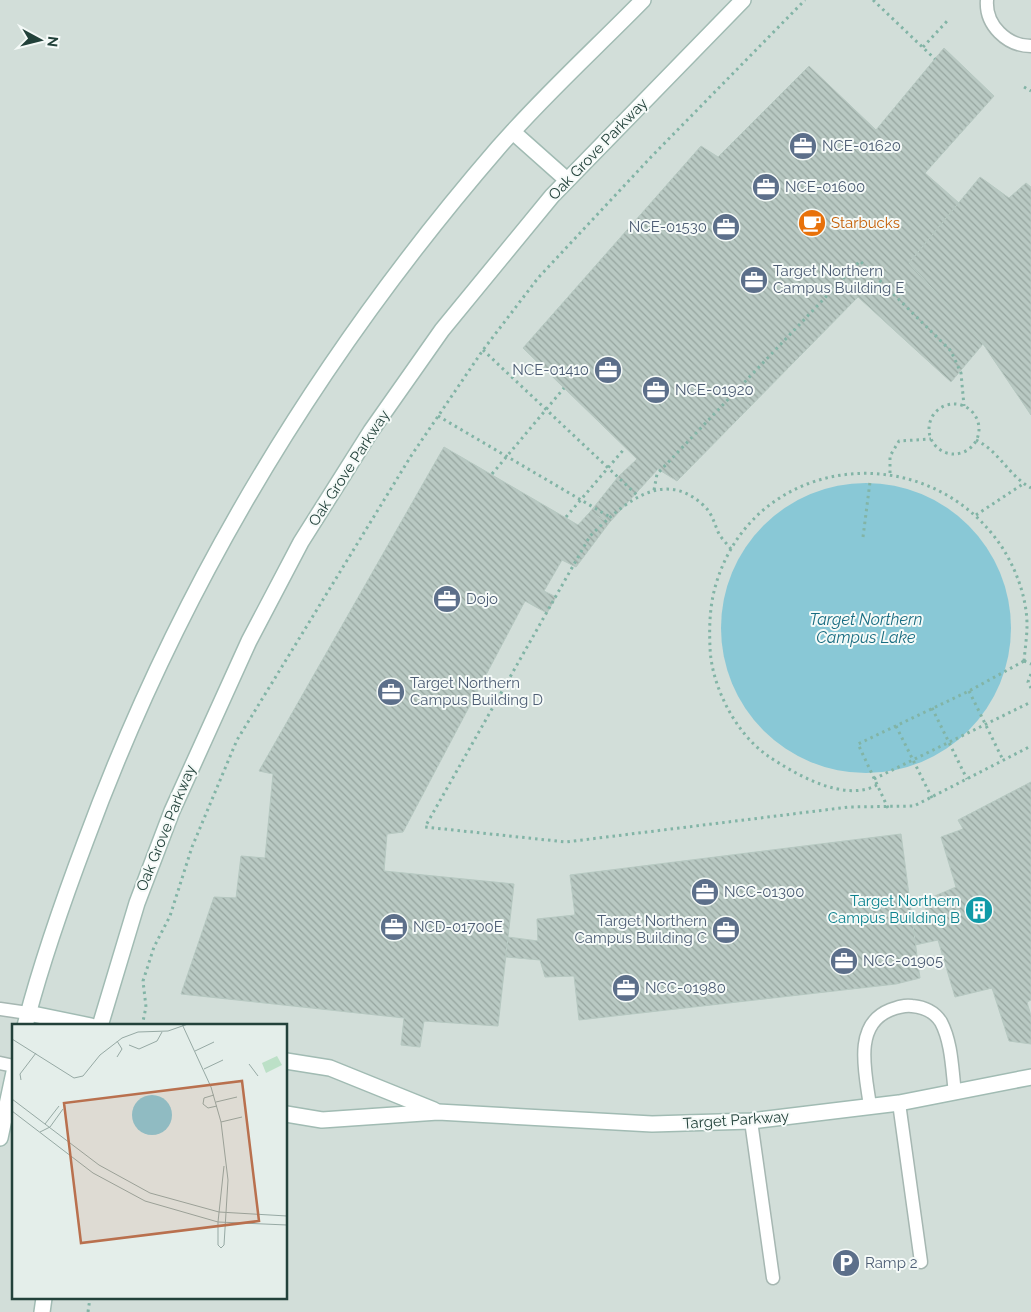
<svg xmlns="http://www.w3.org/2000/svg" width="1031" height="1312" viewBox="0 0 1031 1312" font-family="Raleway,sans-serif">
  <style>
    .built { fill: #d2ded9; fill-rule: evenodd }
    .water { fill: #89c8d6 }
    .building { fill: url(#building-back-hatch); stroke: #b6c8c1 }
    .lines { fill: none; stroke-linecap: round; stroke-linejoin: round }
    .lane-casing { stroke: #a6b7b2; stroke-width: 15 }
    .secondary-casing { stroke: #a1bbb3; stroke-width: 18 }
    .path { stroke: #82b4a6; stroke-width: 3; stroke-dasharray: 2.5 4; stroke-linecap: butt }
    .lane { stroke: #fff; stroke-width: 12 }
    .secondary { stroke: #fff; stroke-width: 15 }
    .labels { text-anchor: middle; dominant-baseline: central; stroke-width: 4; stroke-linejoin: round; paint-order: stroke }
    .service-label { font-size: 15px; fill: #4e5e75; stroke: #f5faf8; text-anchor: start }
    .street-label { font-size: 15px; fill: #22413a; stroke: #f5faf8 }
    .food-label { font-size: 15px; fill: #c56008; stroke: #f5faf8; text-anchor: start }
    .culture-label { font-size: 15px; fill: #0d838f; stroke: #f5faf8; text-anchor: end }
    .water-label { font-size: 16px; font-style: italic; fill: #186c81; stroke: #f5faf8 }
    .inset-road { fill: none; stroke: #96a9a4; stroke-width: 1 }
    .view { fill: #b9704e; fill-opacity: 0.15; stroke: #b9704e; stroke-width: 2.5 }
    .inset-edge { fill: none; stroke: #22413a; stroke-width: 2.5 }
  </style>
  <defs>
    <pattern id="building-back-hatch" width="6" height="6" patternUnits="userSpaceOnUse" patternTransform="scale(1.25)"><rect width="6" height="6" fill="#b9c9c3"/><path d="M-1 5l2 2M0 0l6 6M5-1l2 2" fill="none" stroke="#96a59f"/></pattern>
  </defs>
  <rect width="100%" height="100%" fill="#e4eeea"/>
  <path class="built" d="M0 0H1031V1312H0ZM14 1026H286V1298H14Z"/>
  <circle class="water" cx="866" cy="628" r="145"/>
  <g class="building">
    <polygon points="944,48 994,96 925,173 959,203 909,263 983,344 951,382 858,297 677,481 658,469 609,523 590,512 618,477 637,459 523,348 701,146 718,157 809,66 876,130"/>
    <polygon points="980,177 1009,198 1026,183 1031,187 1031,415 983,344 909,263"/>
    <polygon points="444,447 578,525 590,512 609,523 576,567 562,560 544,591 556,597 547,613 525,601 403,832 387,834 384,871 514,884 498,1026 424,1021 420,1047 401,1045 404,1018 181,994 214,897 236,898 241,856 265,858 273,774 259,771"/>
    <polygon points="1031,782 1031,1000 1027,1002 1031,1016 1031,1044 1009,1041 992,988 955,997 938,940 915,945 913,923 929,918 923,901 956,887 941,837 963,829 958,820"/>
    <polygon points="901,834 920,978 896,984 579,1020 574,976 545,977 540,960 506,957 508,937 538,941 537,919 575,915 570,875"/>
  </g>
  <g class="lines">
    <defs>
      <g id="lane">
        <path d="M987 0C985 25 1007 46 1031 46"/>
        <polyline points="0,1009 28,1013"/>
        <polyline points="0,1063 14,1066"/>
        <polyline points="899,1103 921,1262"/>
        <path d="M870 1106C866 1075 852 1025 890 1010 898 1007 904 1005 912 1006 924 1007 934 1011 941 1022 952 1043 952 1070 955 1093"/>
        <polyline points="751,1121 773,1278"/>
      </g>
      <g id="secondary">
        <polyline points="513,132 567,180"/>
        <polyline points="28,1013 91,1026"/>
        <path d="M25 1026C41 963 63 901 86 840 180 585 320 354 498 148 543 96 595 49 643 0"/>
        <polyline points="100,1026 137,903 172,811 249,641 301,542 371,431 442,330 552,196 743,0"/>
        <polyline points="286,1061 330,1068 434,1110"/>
        <polyline points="286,1114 322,1120 438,1112 652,1124 751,1121 899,1103 1031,1077"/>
        <polyline points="0,1138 14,1072"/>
        <polyline points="42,1312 44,1298"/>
      </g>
    </defs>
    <use href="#lane" class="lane-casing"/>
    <use href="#secondary" class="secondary-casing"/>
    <g class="path">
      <polyline points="873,0 935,59"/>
      <polyline points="923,47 949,19"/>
      <polyline points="1024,87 1031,91"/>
      <polyline points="483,350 638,496"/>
      <circle cx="954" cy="429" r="25"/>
      <polyline points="438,416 610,517"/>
      <path d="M976 440C999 451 1009 476 1031 488"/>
      <polyline points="890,473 890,456 899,441 931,439"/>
      <polyline points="492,474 564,388"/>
      <polyline points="654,490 657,474 860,261 951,351 961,373 964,406"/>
      <polyline points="976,515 1023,484"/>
      <polyline points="566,517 625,448"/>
      <polyline points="863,537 870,482"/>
      <path d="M731 549C727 544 722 539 719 534 714 523 712 512 702 504 661 467 620 507 590 536L425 827 566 842 849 807 914 806 1031 746"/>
      <polyline points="1024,661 1031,664"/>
      <polyline points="1031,674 1028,682 1031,688"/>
      <polyline points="969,691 1003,760"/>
      <polyline points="932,708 967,779"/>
      <polyline points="896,726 932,798"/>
      <polyline points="874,779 1031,702"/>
      <path d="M877 785C844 803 795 774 768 756 735 733 711 685 710 647 709 625 710 604 716 584 754 456 920 436 997 540 1014 563 1027 596 1027 625 1027 637 1025 649 1024 661"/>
      <polyline points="888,808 858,744 969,691 1024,661"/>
      <polyline points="142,1026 146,1007 143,981 154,947 170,916 192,847 237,740 411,456 483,350 538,278 651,157 805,0"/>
      <polyline points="88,1312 90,1298"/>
    </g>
    <use href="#lane" class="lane"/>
    <use href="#secondary" class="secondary"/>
  </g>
  <defs>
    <symbol id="office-disc" viewBox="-11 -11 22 22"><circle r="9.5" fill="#5c6f8a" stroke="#f5faf8"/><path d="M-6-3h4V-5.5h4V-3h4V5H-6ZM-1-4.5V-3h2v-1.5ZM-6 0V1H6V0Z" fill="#fff"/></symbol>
    <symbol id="cafe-disc" viewBox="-11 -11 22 22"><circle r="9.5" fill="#e8710a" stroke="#f5faf8"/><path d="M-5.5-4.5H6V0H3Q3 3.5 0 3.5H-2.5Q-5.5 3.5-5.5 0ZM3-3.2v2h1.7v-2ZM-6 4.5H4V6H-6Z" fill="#fff"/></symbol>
    <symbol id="building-disc" viewBox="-11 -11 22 22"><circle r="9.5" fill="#0f9aa8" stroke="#f5faf8"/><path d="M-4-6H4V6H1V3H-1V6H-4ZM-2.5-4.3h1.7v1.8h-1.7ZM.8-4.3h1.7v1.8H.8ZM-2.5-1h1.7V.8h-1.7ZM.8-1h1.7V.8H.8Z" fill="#fff"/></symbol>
    <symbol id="parking-disc" viewBox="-11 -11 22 22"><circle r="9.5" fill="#5c6f8a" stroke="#f5faf8"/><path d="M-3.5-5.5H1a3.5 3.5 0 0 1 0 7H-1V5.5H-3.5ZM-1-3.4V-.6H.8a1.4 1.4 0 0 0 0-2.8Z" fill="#fff"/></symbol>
  </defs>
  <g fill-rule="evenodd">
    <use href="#office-disc" x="787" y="130" width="32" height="32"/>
    <use href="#office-disc" x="750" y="171" width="32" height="32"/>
    <use href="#cafe-disc" x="796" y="207" width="32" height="32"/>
    <use href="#office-disc" x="710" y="211" width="32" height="32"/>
    <use href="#office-disc" x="738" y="264" width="32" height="32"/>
    <use href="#office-disc" x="592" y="354" width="32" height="32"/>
    <use href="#office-disc" x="640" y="374" width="32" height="32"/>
    <use href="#office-disc" x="431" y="583" width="32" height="32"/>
    <use href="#office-disc" x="375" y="676" width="32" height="32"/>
    <use href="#office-disc" x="689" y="876" width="32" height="32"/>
    <use href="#building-disc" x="963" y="894" width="32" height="32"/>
    <use href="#office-disc" x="378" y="911" width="32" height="32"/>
    <use href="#office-disc" x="710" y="914" width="32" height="32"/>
    <use href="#office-disc" x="828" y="945" width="32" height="32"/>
    <use href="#office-disc" x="610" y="972" width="32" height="32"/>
    <use href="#parking-disc" x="830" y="1247" width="32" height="32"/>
  </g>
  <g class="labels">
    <g class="service-label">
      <text x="822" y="146">NCE-01620</text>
      <text x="785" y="187">NCE-01600</text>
      <text x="707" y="227" text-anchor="end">NCE-01530</text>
      <text x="773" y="271">Target Northern<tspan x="773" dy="17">Campus Building E</tspan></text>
      <text x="589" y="370" text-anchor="end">NCE-01410</text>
      <text x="675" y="390">NCE-01920</text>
      <text x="466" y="599">Dojo</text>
      <text x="410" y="683">Target Northern<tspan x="410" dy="17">Campus Building D</tspan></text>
      <text x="724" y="892">NCC-01300</text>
      <text x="707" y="921" text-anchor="end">Target Northern<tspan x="707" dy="17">Campus Building C</tspan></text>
      <text x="413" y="927">NCD-01700E</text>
      <text x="863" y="961">NCC-01905</text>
      <text x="645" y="988">NCC-01980</text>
      <text x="865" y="1263">Ramp 2</text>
    </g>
    <g class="street-label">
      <text transform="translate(598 149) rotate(-46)">Oak Grove Parkway</text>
      <text transform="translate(349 468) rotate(-57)">Oak Grove Parkway</text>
      <text transform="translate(166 828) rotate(-68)">Oak Grove Parkway</text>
      <text transform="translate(736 1120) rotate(-4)">Target Parkway</text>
    </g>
    <g class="food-label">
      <text x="831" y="223">Starbucks</text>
    </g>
    <g class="culture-label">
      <text x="960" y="901">Target Northern<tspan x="960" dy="17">Campus Building B</tspan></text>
    </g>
    <g class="water-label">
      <text x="866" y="619">Target Northern<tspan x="866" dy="18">Campus Lake</tspan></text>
    </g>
  </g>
  <g transform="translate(12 1024)">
    <rect width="275" height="275" fill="#e4eeea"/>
    <path d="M265 32 270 41 254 49 250 39Z" fill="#bce0c7"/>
    <path d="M120 91a20 20 0 1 1 40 0a20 20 0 1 1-40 0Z" fill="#89c8d6"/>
    <path class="inset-road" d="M170 0 199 63 209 98 216 156 212 221 209 224M0 15 62 54 71 52 88 31 110 14 126 8 156 7 176 0M117 21 127 25 145 17 150 8M183 27 202 18M105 33 110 25 105 17M237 40 246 52M192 45 211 36M9 56 8 50 24 29M202 71 192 74 191 80 196 84 205 82M0 75 87 141 138 169 207 188 275 192M204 78 225 73M0 87 81 149 133 177 206 198 275 201M209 98 230 93M33 100 47 82M28 108 38 103 51 85M209 224 206 221V198L212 142"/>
    <path class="view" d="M230 57 247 197 69 219 52 79Z"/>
    <rect width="275" height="275" class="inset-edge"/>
  </g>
  <g transform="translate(40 40) rotate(97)" stroke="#f5faf8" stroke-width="4" paint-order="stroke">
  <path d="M0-4L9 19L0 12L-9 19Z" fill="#22413a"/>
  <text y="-8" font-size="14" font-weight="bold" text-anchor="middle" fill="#22413a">N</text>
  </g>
</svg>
